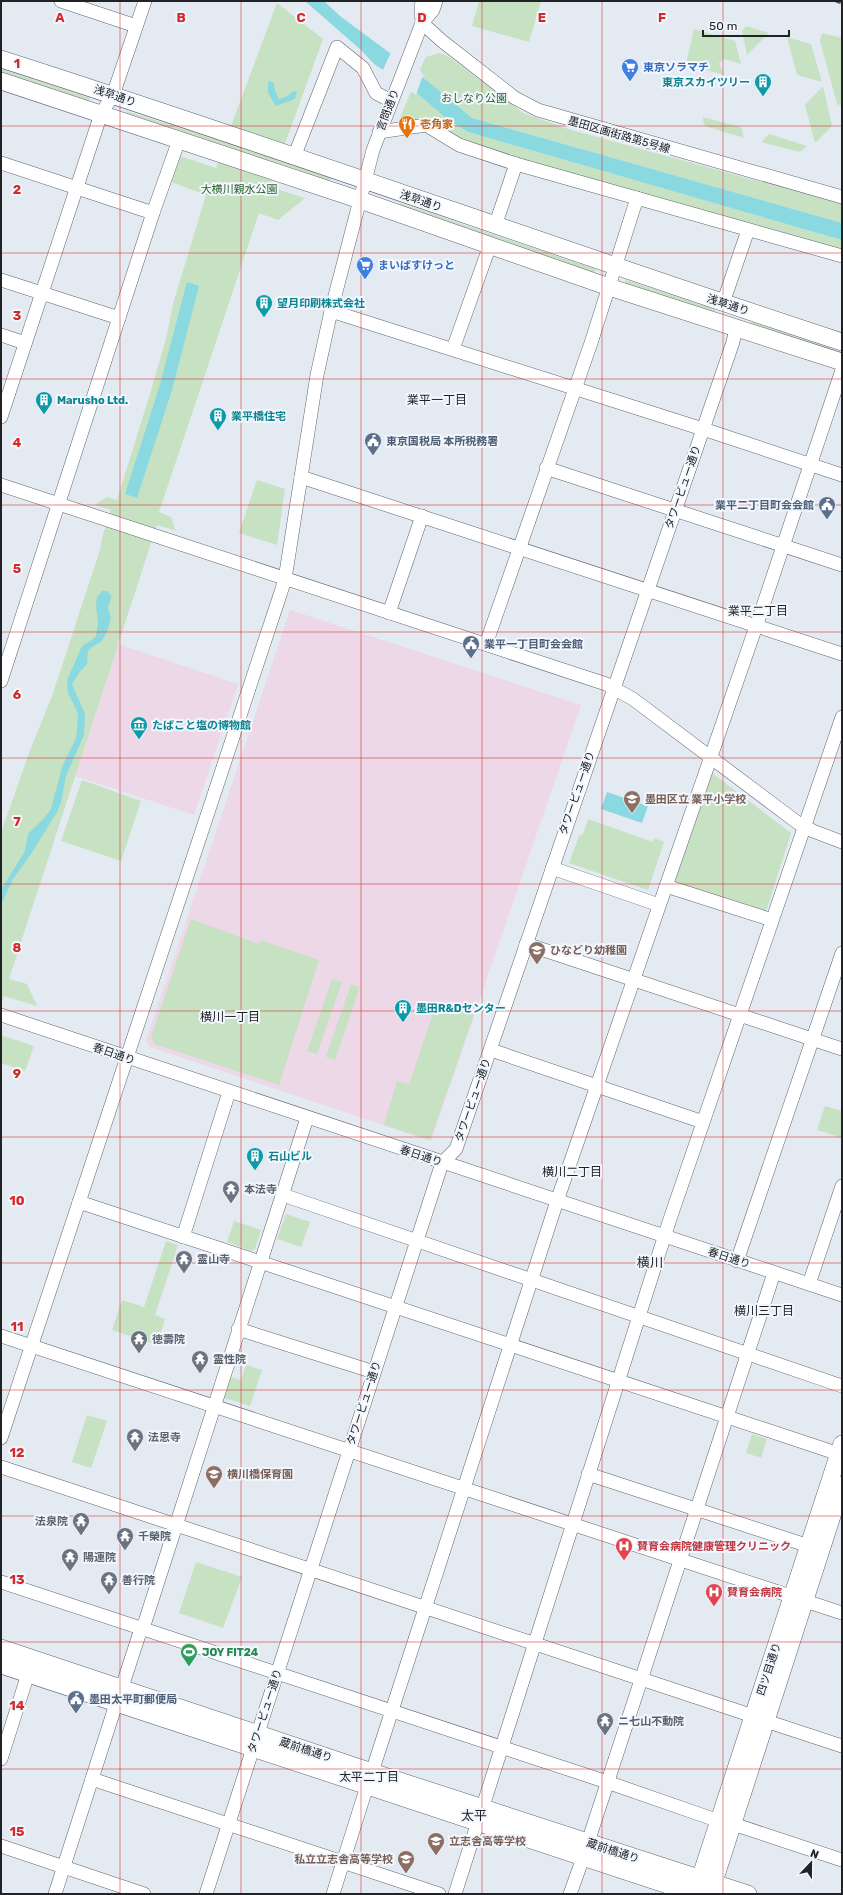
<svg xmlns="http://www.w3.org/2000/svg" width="843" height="1895" viewBox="0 0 843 1895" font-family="Rubik,'Noto Sans JP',sans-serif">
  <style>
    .industrial { fill: #edd8e7 }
    .green { fill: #c7e1c3 }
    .water { fill: #8ad9e0 }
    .pier { fill: #e4eaf2 }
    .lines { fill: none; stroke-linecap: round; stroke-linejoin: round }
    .minor-casing { stroke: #5f646c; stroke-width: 14 }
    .major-casing { stroke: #5f646c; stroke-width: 18 }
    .minor { stroke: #fff; stroke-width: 13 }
    .major { stroke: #fff; stroke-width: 17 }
    .rail { stroke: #505358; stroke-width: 3; stroke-dasharray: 5 5; stroke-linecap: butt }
    .grid { fill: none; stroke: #d62828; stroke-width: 1; stroke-opacity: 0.55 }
    .labels { text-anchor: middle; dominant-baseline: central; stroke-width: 4; stroke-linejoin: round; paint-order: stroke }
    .shop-label { font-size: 11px; font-weight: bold; fill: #366cbe; stroke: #f2f7fe; text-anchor: start }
    .culture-label { font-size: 11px; font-weight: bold; fill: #0d838f; stroke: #f2f7fe; text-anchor: start }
    .street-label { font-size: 11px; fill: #202225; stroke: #f2f7fe }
    .park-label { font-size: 11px; fill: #2c6328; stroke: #f2f7fe }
    .food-label { font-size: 11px; font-weight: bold; fill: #c56008; stroke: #f2f7fe; text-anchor: start }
    .service-label { font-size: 11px; font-weight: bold; fill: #4e5e75; stroke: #f2f7fe; text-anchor: start }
    .education-label { font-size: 11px; font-weight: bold; fill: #785e54; stroke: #f2f7fe; text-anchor: start }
    .worship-label { font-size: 11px; font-weight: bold; fill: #5b616d; stroke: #f2f7fe; text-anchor: start }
    .health-label { font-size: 11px; font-weight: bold; fill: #be3a42; stroke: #f2f7fe; text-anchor: start }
    .leisure-label { font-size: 11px; font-weight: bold; fill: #27864d; stroke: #f2f7fe; text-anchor: start }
    .neighbourhood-label { font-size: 12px; fill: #202225; stroke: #f2f7fe }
    .quarter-label { font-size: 13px; fill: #202225; stroke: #f2f7fe }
    .grid-label { font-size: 13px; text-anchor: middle; font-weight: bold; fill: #d62828; stroke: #f2f7fe; stroke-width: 4; stroke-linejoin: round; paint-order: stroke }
  </style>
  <rect width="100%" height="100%" fill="#e4eaf2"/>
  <g class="industrial">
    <polygon points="290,610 581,705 431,1141 150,1047 146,1041"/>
    <polygon points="118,644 238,684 194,815 75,776"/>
  </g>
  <g class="green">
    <polygon points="479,1 541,1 529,42 472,26"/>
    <polygon points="277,3 323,39 279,160 331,177 330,181 278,163 270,187 305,198 278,220 259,213 159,512 171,517 175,529 177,531 157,525 9,979 27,984 37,1006 4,996 1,1004 1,833 29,753 52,696 100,550 102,538 111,510 95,505 107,497 117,500 149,397 166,339 173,304 206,195 171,182 180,156 216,168 224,146 127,113 126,111 225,142"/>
    <polygon points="746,26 769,33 747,55 742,31"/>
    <polygon points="694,29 735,41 741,64 724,59 719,63 724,75 686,64"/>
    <polygon points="822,33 842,38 842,106 837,104 820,41"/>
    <polygon points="787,37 811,44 822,82 797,75"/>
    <polygon points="439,53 448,56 523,113 568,129 842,204 842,223 472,118 425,79 420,69 426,57"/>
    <polygon points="1,69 90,98 89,101 1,72"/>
    <polygon points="823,86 832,126 815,143 805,105"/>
    <polygon points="412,89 447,119 468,132 842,240 842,252 462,143 398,123"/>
    <polygon points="702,117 741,127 744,138 705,126"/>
    <polygon points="769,134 807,146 800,152 761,142"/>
    <polygon points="400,203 595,269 594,273 399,206"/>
    <polygon points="626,280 715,309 714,312 625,283"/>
    <polygon points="752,321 831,347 831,348 830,349 751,324"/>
    <polygon points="257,480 285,489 277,545 239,533"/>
    <polygon points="712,773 791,833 765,915 673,885"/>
    <polygon points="82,780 141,801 121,861 61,841"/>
    <polygon points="588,819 653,842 654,838 664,842 648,890 569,863 579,836 583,834"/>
    <polygon points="191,919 259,944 260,940 319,960 279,1085 154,1044 151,1037"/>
    <polygon points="332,979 342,982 317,1054 307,1051"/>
    <polygon points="351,984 360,987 335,1060 326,1057"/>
    <polygon points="437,1002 474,1015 430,1140 384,1125 397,1081 409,1084"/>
    <polygon points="1,1035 34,1046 25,1071 1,1063"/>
    <polygon points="825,1106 842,1111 842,1138 817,1130"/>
    <polygon points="286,1214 310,1222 301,1247 277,1239"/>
    <polygon points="234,1221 261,1230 255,1249 251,1251 227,1242"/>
    <polygon points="166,1241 178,1245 155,1315 165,1319 157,1345 112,1330 122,1300 144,1307"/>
    <polygon points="246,1365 262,1370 250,1406 224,1398 231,1377 241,1380"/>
    <polygon points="87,1415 107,1421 91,1468 72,1462"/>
    <polygon points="752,1434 767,1439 761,1458 746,1453"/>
    <polygon points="196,1562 242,1577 223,1628 179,1613"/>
  </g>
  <g class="water">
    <polygon points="305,1 324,1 340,16 425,79 472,118 842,223 842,240 468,132 447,119 412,89 374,64 362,51"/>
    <polygon points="268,81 274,83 275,91 279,99 286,97 293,91 297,92 295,99 276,106 268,93"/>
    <polygon points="187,282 199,286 172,390 137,498 125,494 159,388"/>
    <polygon points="102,591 107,591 112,596 108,607 111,618 107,632 101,642 93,646 88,651 87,664 79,673 72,684 85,714 84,735 66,776 61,803 57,812 31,854 13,879 1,905 2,888 25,851 28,834 44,818 51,809 62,767 76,738 78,717 77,711 68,693 67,680 82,646 92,640 96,636 98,623 96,605 97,597"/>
    <polygon points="607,792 648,806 642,823 601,809"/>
  </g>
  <polygon class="pier" points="391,52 423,75 416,95 382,72"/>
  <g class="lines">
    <defs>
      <g id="minor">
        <polyline points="61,1 136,26"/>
        <polyline points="422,23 442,41 515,98 538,110 842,197"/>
        <polyline points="422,23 421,6 423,1"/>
        <polyline points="379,132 426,125 459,145 516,164 842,256"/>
        <polyline points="294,157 337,47 363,68 376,93 391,101"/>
        <polyline points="1,163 153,213"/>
        <polyline points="495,226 516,164"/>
        <polyline points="1,280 119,318"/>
        <polyline points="723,303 748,230"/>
        <polyline points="331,311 709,431 842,475"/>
        <polyline points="1,335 25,343"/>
        <polyline points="453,349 490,245"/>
        <polyline points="1,417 101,114 113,95 145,1"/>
        <polyline points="546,468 842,565"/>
        <polyline points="301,477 842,654"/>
        <polyline points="1,485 606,684 633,699 798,823 813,831 842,842"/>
        <polyline points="389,613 422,516"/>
        <polyline points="486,644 591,343 637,198"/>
        <polyline points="1,681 153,213 179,140"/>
        <polyline points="552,868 659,905"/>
        <polyline points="666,886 772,920"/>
        <polyline points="526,944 842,1049"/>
        <polyline points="1,1015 842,1295"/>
        <polyline points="491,1050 703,1122"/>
        <polyline points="283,1195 842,1386"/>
        <polyline points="79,1202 839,1454"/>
        <polyline points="183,1237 229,1092"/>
        <polyline points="737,1261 842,953"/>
        <polyline points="809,1284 842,1186"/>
        <polyline points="238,1329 374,1372"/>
        <polyline points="1,1336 842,1613"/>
        <polyline points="1,1438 280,595 285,579 317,375 331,311 373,150 422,23 433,10 436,1"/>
        <polyline points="1,1467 753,1716"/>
        <polyline points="588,1474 809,1546"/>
        <polyline points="1,1582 607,1782 719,1821"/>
        <polyline points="122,1687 140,1632 145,1622 307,1118"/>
        <polyline points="766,1721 842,1746"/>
        <polyline points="1,1759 28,1674"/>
        <polyline points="372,1772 557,1201 760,615 842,370"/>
        <polyline points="92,1779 439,1894"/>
        <polyline points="733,1824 842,1860"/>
        <polyline points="588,1842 774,1273"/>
        <polyline points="1,1846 144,1894"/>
        <polyline points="55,1894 116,1704"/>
        <polyline points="206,1894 442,1163 456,1149 733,342 736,328"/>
        <polyline points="333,1894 367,1786"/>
        <polyline points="455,1894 670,1219 842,717"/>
        <polyline points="570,1894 583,1858"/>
      </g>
      <g id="major">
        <path d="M1 59C283 149 561 250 842 342"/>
        <polyline points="1,81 360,200 609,287 842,362"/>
        <polyline points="1,1648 372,1772 748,1894"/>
        <polyline points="1,1665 695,1894"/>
        <polyline points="697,1888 842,1444"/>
        <polyline points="710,1894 842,1485"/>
      </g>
    </defs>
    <use href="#minor" class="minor-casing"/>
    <use href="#major" class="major-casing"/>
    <use href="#minor" class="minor"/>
    <use href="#major" class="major"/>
    <polyline class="rail" points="836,1 842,3"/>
  </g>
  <path class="grid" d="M120 1V1894M241 1V1894M361 1V1894M482 1V1894M602 1V1894M723 1V1894M1 126H842M1 253H842M1 379H842M1 505H842M1 632H842M1 758H842M1 884H842M1 1011H842M1 1137H842M1 1263H842M1 1390H842M1 1516H842M1 1642H842M1 1769H842"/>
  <defs>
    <symbol id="supermarket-pin" viewBox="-11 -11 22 30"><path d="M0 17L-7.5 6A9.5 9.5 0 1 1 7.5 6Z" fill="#3f7fe0" stroke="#f2f7fe"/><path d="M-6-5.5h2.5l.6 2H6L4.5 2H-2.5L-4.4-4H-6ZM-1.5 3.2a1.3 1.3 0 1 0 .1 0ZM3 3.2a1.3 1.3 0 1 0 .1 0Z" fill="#fff"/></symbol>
    <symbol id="building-pin" viewBox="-11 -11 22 30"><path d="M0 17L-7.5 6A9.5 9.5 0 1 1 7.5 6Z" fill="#0f9aa8" stroke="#f2f7fe"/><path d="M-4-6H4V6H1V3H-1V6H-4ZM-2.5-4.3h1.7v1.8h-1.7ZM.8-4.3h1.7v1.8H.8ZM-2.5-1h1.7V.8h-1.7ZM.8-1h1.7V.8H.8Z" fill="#fff"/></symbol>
    <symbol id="restaurant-pin" viewBox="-11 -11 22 30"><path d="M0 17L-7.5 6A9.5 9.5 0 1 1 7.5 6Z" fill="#e8710a" stroke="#f2f7fe"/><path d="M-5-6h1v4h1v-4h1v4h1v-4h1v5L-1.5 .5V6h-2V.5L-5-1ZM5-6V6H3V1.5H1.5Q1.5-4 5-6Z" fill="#fff"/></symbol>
    <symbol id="civic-pin" viewBox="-11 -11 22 30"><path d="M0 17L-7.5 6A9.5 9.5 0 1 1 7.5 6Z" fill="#5c6f8a" stroke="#f2f7fe"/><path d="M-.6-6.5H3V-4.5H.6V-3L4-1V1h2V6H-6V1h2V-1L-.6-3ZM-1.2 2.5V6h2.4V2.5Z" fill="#fff"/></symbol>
    <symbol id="museum-pin" viewBox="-11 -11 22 30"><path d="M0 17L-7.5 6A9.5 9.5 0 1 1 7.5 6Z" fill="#0f9aa8" stroke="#f2f7fe"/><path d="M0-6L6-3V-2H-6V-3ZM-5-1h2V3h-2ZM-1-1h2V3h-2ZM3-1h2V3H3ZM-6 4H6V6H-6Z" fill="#fff"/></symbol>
    <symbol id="school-pin" viewBox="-11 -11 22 30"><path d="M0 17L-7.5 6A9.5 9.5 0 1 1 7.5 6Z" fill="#8d6e63" stroke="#f2f7fe"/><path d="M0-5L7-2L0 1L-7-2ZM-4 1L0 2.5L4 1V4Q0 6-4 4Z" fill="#fff"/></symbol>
    <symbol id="temple-pin" viewBox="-11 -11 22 30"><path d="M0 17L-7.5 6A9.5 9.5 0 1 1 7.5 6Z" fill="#6b7280" stroke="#f2f7fe"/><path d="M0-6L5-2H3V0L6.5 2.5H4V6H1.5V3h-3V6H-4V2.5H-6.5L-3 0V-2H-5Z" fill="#fff"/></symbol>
    <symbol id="hospital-pin" viewBox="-11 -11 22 30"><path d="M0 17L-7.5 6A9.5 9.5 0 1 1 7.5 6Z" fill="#e0444e" stroke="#f2f7fe"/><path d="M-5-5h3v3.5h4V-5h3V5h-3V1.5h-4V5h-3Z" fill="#fff"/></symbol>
    <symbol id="stadium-pin" viewBox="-11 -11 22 30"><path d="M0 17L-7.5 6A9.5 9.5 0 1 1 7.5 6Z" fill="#2e9e5b" stroke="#f2f7fe"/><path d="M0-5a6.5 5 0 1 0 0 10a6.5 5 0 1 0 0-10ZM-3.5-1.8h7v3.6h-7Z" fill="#fff"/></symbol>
  </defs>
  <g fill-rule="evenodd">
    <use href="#supermarket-pin" x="620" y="57" width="20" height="27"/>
    <use href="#building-pin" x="753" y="72" width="20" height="27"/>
    <use href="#restaurant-pin" x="397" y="114" width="20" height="27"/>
    <use href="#supermarket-pin" x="355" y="255" width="20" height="27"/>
    <use href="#building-pin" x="254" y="293" width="20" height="27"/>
    <use href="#building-pin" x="34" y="390" width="20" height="27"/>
    <use href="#building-pin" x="208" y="406" width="20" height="27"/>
    <use href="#civic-pin" x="363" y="431" width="20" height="27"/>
    <use href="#civic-pin" x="817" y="495" width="20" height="27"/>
    <use href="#civic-pin" x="461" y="634" width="20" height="27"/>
    <use href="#museum-pin" x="129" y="715" width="20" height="27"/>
    <use href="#school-pin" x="622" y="789" width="20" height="27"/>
    <use href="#school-pin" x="527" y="940" width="20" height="27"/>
    <use href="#building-pin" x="393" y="998" width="20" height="27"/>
    <use href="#building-pin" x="245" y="1146" width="20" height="27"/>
    <use href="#temple-pin" x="221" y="1179" width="20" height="27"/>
    <use href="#temple-pin" x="174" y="1249" width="20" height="27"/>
    <use href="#temple-pin" x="129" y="1329" width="20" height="27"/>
    <use href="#temple-pin" x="190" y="1349" width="20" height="27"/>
    <use href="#temple-pin" x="125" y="1427" width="20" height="27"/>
    <use href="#school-pin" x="204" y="1464" width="20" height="27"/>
    <use href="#temple-pin" x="71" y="1511" width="20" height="27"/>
    <use href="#temple-pin" x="115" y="1526" width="20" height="27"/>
    <use href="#hospital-pin" x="614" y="1536" width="20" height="27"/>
    <use href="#temple-pin" x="60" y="1547" width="20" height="27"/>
    <use href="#temple-pin" x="99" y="1570" width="20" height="27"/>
    <use href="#hospital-pin" x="704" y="1582" width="20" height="27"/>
    <use href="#stadium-pin" x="179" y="1642" width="20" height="27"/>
    <use href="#civic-pin" x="66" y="1689" width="20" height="27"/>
    <use href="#temple-pin" x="595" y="1711" width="20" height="27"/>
    <use href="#school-pin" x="426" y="1831" width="20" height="27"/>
    <use href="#school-pin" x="396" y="1849" width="20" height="27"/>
  </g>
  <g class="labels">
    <g class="shop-label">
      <text x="643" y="67">東京ソラマチ</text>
      <text x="378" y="265">まいばすけっと</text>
    </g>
    <g class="culture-label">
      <text x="750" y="82" text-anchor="end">東京スカイツリー</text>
      <text x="277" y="303">望月印刷株式会社</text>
      <text x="57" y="400">Marusho Ltd.</text>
      <text x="231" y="416">業平橋住宅</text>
      <text x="152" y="725">たばこと塩の博物館</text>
      <text x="416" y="1008">墨田R&amp;Dセンター</text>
      <text x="268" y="1156">石山ビル</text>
    </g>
    <g class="street-label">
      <text transform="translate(115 96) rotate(19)">浅草通り</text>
      <text transform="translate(388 110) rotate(-69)">言問通り</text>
      <text transform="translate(619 135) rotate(16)">墨田区画街路第5号線</text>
      <text transform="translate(421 201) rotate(19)">浅草通り</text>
      <text transform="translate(728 305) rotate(18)">浅草通り</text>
      <text transform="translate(683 487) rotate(-71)">タワービュー通り</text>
      <text transform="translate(577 793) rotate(-71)">タワービュー通り</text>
      <text transform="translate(114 1054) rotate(19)">春日通り</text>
      <text transform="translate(473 1100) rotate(-71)">タワービュー通り</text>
      <text transform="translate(421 1156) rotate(18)">春日通り</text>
      <text transform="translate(729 1258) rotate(18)">春日通り</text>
      <text transform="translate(364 1403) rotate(-72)">タワービュー通り</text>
      <text transform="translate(769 1669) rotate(-72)">四ツ目通り</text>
      <text transform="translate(265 1711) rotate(-72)">タワービュー通り</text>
      <text transform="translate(306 1750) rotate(18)">蔵前橋通り</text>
      <text transform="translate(613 1851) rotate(18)">蔵前橋通り</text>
    </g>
    <g class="park-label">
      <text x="474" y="98">おしなり公園</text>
      <text x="239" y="189">大横川親水公園</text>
    </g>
    <g class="food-label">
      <text x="420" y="124">壱角家</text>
    </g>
    <g class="service-label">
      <text x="386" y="441">東京国税局 本所税務署</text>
      <text x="814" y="505" text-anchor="end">業平二丁目町会会館</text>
      <text x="484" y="644">業平一丁目町会会館</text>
      <text x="89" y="1699">墨田太平町郵便局</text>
    </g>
    <g class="education-label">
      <text x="645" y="799">墨田区立 業平小学校</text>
      <text x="550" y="950">ひなどり幼稚園</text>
      <text x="227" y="1474">横川橋保育園</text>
      <text x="449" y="1841">立志舎高等学校</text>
      <text x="393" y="1859" text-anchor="end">私立立志舎高等学校</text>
    </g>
    <g class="worship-label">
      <text x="244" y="1189">本法寺</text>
      <text x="197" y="1259">霊山寺</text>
      <text x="152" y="1339">徳壽院</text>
      <text x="213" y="1359">霊性院</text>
      <text x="148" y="1437">法恩寺</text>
      <text x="68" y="1521" text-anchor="end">法泉院</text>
      <text x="138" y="1536">千榮院</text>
      <text x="83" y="1557">陽運院</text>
      <text x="122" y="1580">善行院</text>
      <text x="618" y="1721">ニ七山不動院</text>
    </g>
    <g class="health-label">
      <text x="637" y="1546">賛育会病院健康管理クリニック</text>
      <text x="727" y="1592">賛育会病院</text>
    </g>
    <g class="leisure-label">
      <text x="202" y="1652">JOY FIT24</text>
    </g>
    <g class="neighbourhood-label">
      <text x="437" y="400">業平一丁目</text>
      <text x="758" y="611">業平二丁目</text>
      <text x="230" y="1017">横川一丁目</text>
      <text x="572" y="1172">横川二丁目</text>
      <text x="764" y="1311">横川三丁目</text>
      <text x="369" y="1777">太平二丁目</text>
    </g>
    <g class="quarter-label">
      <text x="650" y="1262">横川</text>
      <text x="474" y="1815">太平</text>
    </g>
  </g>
  <g class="grid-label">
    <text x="60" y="22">A</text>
    <text x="181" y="22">B</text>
    <text x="301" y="22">C</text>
    <text x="422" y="22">D</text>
    <text x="542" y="22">E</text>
    <text x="662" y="22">F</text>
    <text x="17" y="68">1</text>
    <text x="17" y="194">2</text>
    <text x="17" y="320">3</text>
    <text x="17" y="447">4</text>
    <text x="17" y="573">5</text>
    <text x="17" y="699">6</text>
    <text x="17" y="826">7</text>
    <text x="17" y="952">8</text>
    <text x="17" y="1078">9</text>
    <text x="17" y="1205">10</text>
    <text x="17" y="1331">11</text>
    <text x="17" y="1457">12</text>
    <text x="17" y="1584">13</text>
    <text x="17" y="1710">14</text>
    <text x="17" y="1836">15</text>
  </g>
  <rect width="843" height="1895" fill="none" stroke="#202225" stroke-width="4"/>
  <g transform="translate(811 1863) rotate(22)" stroke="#f2f7fe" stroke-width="3" paint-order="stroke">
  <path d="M0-3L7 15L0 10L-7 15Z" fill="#202225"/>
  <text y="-6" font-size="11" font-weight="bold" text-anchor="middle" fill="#202225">N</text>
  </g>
  <path d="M703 30v6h86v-6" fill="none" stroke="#202225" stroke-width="2"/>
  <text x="709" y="30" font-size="12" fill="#202225" stroke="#f2f7fe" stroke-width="3" paint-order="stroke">50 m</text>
</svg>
